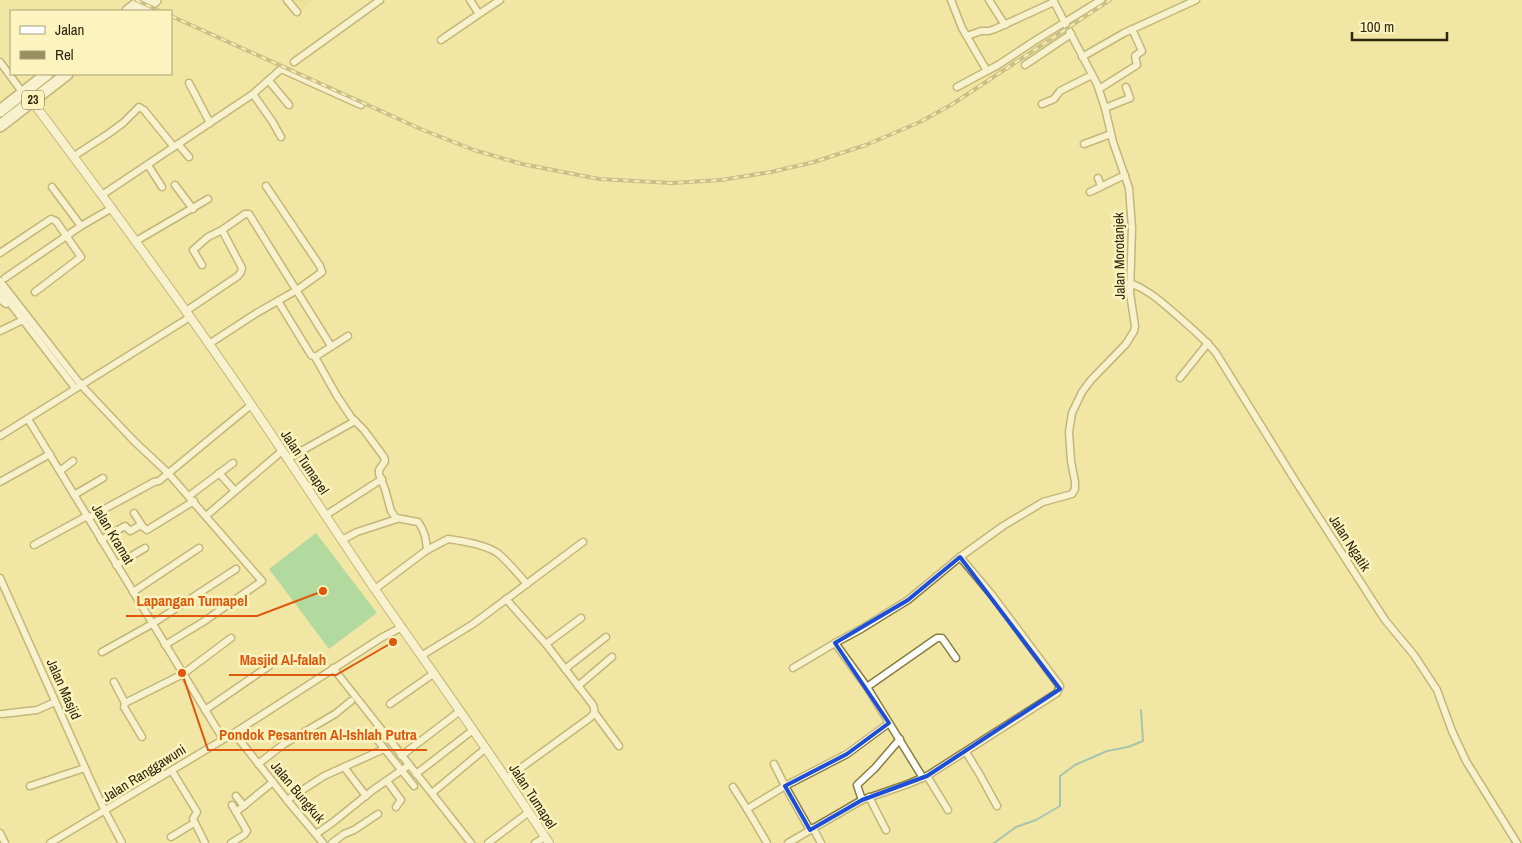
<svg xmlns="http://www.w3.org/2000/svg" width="1522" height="843" viewBox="0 0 1522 843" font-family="'Archivo Narrow',sans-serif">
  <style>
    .built { fill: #e9db91 }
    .grass { fill: #65c995 }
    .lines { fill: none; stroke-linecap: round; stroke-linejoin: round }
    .stream { stroke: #469fb8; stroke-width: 2 }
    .minor-casing { stroke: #8a7e3f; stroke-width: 9 }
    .tertiary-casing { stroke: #8a7e3f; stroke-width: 10 }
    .trunk-casing { stroke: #8a7e3f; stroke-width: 14 }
    .minor { stroke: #fff; stroke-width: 6 }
    .tertiary { stroke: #fff; stroke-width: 8 }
    .trunk { stroke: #fff; stroke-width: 11 }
    .rail-casing { stroke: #999060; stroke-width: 4 }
    .rail { stroke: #fdf3bf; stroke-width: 2; stroke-dasharray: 5.5; stroke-linecap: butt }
    .marked { fill: none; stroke: #1d4ed8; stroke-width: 4; stroke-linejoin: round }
    .labels { text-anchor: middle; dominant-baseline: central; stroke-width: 5; stroke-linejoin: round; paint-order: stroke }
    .shield { fill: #fdf3bf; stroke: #6b6442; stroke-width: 1 }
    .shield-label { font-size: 12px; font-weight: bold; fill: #2c270d }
    .street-label { font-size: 14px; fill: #2c270d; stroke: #fdf3bf }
    .leader { fill: none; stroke: #df560c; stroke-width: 2 }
    .callout-dot { fill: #df560c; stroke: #fdf3bf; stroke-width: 2 }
    .callout-label { font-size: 15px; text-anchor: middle; font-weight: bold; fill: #df560c; stroke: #fdf3bf; stroke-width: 5; stroke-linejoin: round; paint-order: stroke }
  </style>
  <rect width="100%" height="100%" fill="#f2e6a5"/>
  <polygon class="built" points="290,0 313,0 300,11"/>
  <polygon class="grass" points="316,533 377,613 329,649 269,569"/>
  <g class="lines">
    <polyline class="stream" points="994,843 1016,827 1036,820 1060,806 1060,776 1075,765 1107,751 1128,747 1143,741 1141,710"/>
    <defs>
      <g id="minor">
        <polyline points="287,0 297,12"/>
        <polyline points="470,0 479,14 500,0"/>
        <polyline points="951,0 962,28 987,71"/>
        <polyline points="989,0 1005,25"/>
        <polyline points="967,36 981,31 989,31 995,29 1054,2"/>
        <polyline points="441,40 479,14"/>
        <polyline points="1082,57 1124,33 1196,0"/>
        <polyline points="0,62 23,93"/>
        <polyline points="294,62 380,0"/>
        <polyline points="1025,65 1071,34"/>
        <polyline points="269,81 289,105"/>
        <polyline points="189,83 210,123"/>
        <polyline points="957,87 998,65 1036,40 1101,0"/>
        <polyline points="1099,89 1137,65 1135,56 1142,51 1132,29"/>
        <polyline points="253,94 272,121 281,137"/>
        <polyline points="1042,104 1054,99 1060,91 1092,75"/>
        <polyline points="1105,108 1130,98 1126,87"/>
        <polyline points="178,144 189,157"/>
        <polyline points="1084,144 1111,134"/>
        <polyline points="74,156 108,134 123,123 139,107 144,110 174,147"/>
        <polyline points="148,165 162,187"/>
        <polyline points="1098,178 1101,186"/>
        <polyline points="175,185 193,209"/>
        <polyline points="52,187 81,226"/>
        <polyline points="1090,192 1125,175"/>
        <polyline points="102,195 253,94 281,69 361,105"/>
        <polyline points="136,241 208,199"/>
        <polyline points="0,253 51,219 56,221 81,257 35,292"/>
        <polyline points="202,265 193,250 208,237 222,230"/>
        <polyline points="5,278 81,226 112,208"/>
        <polyline points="0,281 81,385 134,441 168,473 262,581 203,622 165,645"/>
        <path d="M1130 283C1151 291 1162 303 1179 317 1192 329 1205 339 1216 353L1296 482 1385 620 1414 655 1437 690 1452 731 1466 761 1517 843"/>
        <polyline points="0,290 75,388"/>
        <polyline points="0,299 6,304 11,302"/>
        <path d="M278 301 311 355 315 357 337 396 351 417 364 430 384 457 385 461 379 470V474L385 489 391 511 396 518 418 522C425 531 426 539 427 550"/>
        <polyline points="186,311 238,276 241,272 242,268 222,230 245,214 249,214 331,346"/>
        <polyline points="0,331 23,320"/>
        <polyline points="209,344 255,314 297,290 322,272 320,266 266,186"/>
        <polyline points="315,357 348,336"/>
        <polyline points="1180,378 1208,343"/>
        <polyline points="28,419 223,739"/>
        <polyline points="0,436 190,317"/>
        <polyline points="287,459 355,421"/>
        <polyline points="60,471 73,461"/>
        <polyline points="219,473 235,491"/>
        <polyline points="0,482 50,454"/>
        <polyline points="74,495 103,478"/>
        <polyline points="189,496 233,463"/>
        <polyline points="134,513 143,527 147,530 194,501"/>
        <polyline points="326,515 382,479"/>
        <polyline points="206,516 282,451"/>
        <polyline points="88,518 154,482 159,481 251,405"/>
        <polyline points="101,540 125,526 130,531 141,525"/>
        <polyline points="342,540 357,532 397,519"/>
        <polyline points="34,545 87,516"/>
        <polyline points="116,565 145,548"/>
        <polyline points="0,578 90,779 105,811 122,843"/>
        <path d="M375 589 427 550 448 539C463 541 489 545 500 555 510 564 518 574 527 584"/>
        <polyline points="133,592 199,548"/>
        <path d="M506 599 546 644 593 705C595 710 595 713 591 717L507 778"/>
        <polyline points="546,644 581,618"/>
        <polyline points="102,652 152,624 236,569"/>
        <polyline points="421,656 473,624 583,542"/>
        <polyline points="333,668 471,843"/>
        <polyline points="793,668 835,643"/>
        <polyline points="565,669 606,637"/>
        <polyline points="114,682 125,703"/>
        <polyline points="578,686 612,657"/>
        <polyline points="867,687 937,638 942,638 956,658"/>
        <polyline points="390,704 433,674"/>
        <polyline points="205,710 269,666"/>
        <polyline points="594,712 619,746"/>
        <polyline points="2,714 37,710 55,702"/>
        <polyline points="234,733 287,800 323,843"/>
        <polyline points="142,737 124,707 125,703 183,674 231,638"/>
        <polyline points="375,737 414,786"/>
        <polyline points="966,752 980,775 997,806"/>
        <polyline points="401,756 460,711"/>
        <polyline points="258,764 284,744 335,714 351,701"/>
        <polyline points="344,767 366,796"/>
        <polyline points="172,771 197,812 193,819 205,843"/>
        <polyline points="416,774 473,730"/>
        <polyline points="927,776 948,810"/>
        <polyline points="923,778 867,687 835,643 861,629 908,600 960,557 1003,526 1043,502 1072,494 1075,489 1075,482 1071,461 1070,447 1069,432 1072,413 1082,392 1091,380 1126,344 1134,331 1135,326 1130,293 1132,228 1129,188 1113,142 1105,108 1097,84 1053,0"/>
        <polyline points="387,781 401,800 396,807"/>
        <polyline points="30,786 85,768"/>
        <polyline points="733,787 747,809 785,786 774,764"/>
        <polyline points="432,793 486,748"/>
        <polyline points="236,796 244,806"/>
        <polyline points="869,797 886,830"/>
        <polyline points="287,800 324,776 384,749"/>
        <polyline points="862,800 857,785 875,768 900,739"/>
        <polyline points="747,809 767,843"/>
        <polyline points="236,812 273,782"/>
        <polyline points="813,828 821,843"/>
        <polyline points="810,830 785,786 847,754 889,723"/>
        <polyline points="0,833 5,843"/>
        <polyline points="316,834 332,823 373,790 409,765"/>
        <polyline points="171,837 194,823"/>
        <polyline points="50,843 234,733 381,638 402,627"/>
        <polyline points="231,843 244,835 247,831 232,805"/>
        <polyline points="332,843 344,834 354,830 378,814"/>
        <polyline points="488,843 529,812"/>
        <polyline points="535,843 545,837"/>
        <polyline points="788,843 862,800 908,784 927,776 1057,693 1060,686 992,595 960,557"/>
      </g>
      <path id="tertiary" d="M32 101C106 200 180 300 250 403 292 464 332 526 374 588 433 673 493 756 549 843"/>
      <g id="trunk">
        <polyline points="128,11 143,0"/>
        <polyline points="142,11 155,0"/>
        <polyline points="0,111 47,74"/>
        <polyline points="0,126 67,74"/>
      </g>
    </defs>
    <use href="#minor" class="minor-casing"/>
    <use href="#tertiary" class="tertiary-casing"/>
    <use href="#trunk" class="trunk-casing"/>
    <use href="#minor" class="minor"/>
    <use href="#tertiary" class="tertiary"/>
    <use href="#trunk" class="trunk"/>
    <defs>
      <g id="rail">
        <polyline points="136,0 160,11"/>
        <polyline points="171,16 423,130 474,150 522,164 599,179 672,183 721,180 771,172 814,162 866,145 920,122 951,105 1110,0"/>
      </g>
    </defs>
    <use href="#rail" class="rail-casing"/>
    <use href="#rail" class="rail"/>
  </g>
  <path d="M0 0H1522V843H0ZM960 557 1060 689 927 776 862 800 810 830 785 786 847 754 889 723 835 643 908 600Z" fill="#f2e6a5" fill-opacity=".55" fill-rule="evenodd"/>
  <path class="marked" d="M960 557 1060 689 927 776 862 800 810 830 785 786 847 754 889 723 835 643 908 600Z"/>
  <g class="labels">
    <rect class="shield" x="22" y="90.5" width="22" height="19" rx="4"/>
    <g class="shield-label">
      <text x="33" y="100">23</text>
    </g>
    <g class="street-label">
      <text transform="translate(1119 256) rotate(-91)">Jalan Morotanjek</text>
      <text transform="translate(305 462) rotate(56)">Jalan Tumapel</text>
      <text transform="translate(113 534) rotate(59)">Jalan Kramat</text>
      <text transform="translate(1350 543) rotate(57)">Jalan Ngatik</text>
      <text transform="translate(64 689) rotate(66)">Jalan Masjid</text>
      <text transform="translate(144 773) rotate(-32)">Jalan Ranggawuni</text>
      <text transform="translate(298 792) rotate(50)">Jalan Bungkuk</text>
      <text transform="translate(533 796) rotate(57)">Jalan Tumapel</text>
    </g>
  </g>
  <path class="leader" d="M323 591L257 616H126M393 642L336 675H229M182 673L208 750H427"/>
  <g class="callout-dot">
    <circle cx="323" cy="591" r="5"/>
    <circle cx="393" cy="642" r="5"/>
    <circle cx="182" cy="673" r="5"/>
  </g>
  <g class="callout-label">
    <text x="192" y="606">Lapangan Tumapel</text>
    <text x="283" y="665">Masjid Al-falah</text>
    <text x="318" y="740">Pondok Pesantren Al-Ishlah Putra</text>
  </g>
  <rect x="10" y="10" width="162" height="65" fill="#fdf3bf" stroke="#a9a178"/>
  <rect x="20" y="26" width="25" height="8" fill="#ffffff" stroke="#a9a178"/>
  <text x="55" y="35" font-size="15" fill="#2c270d">Jalan</text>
  <rect x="20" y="51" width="25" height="8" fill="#999060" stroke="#a9a178"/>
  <text x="55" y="60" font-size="15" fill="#2c270d">Rel</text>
  <path d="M1352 32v8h95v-8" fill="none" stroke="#2c270d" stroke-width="2.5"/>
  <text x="1360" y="32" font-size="15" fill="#2c270d" stroke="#fdf3bf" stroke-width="4" paint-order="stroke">100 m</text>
</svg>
